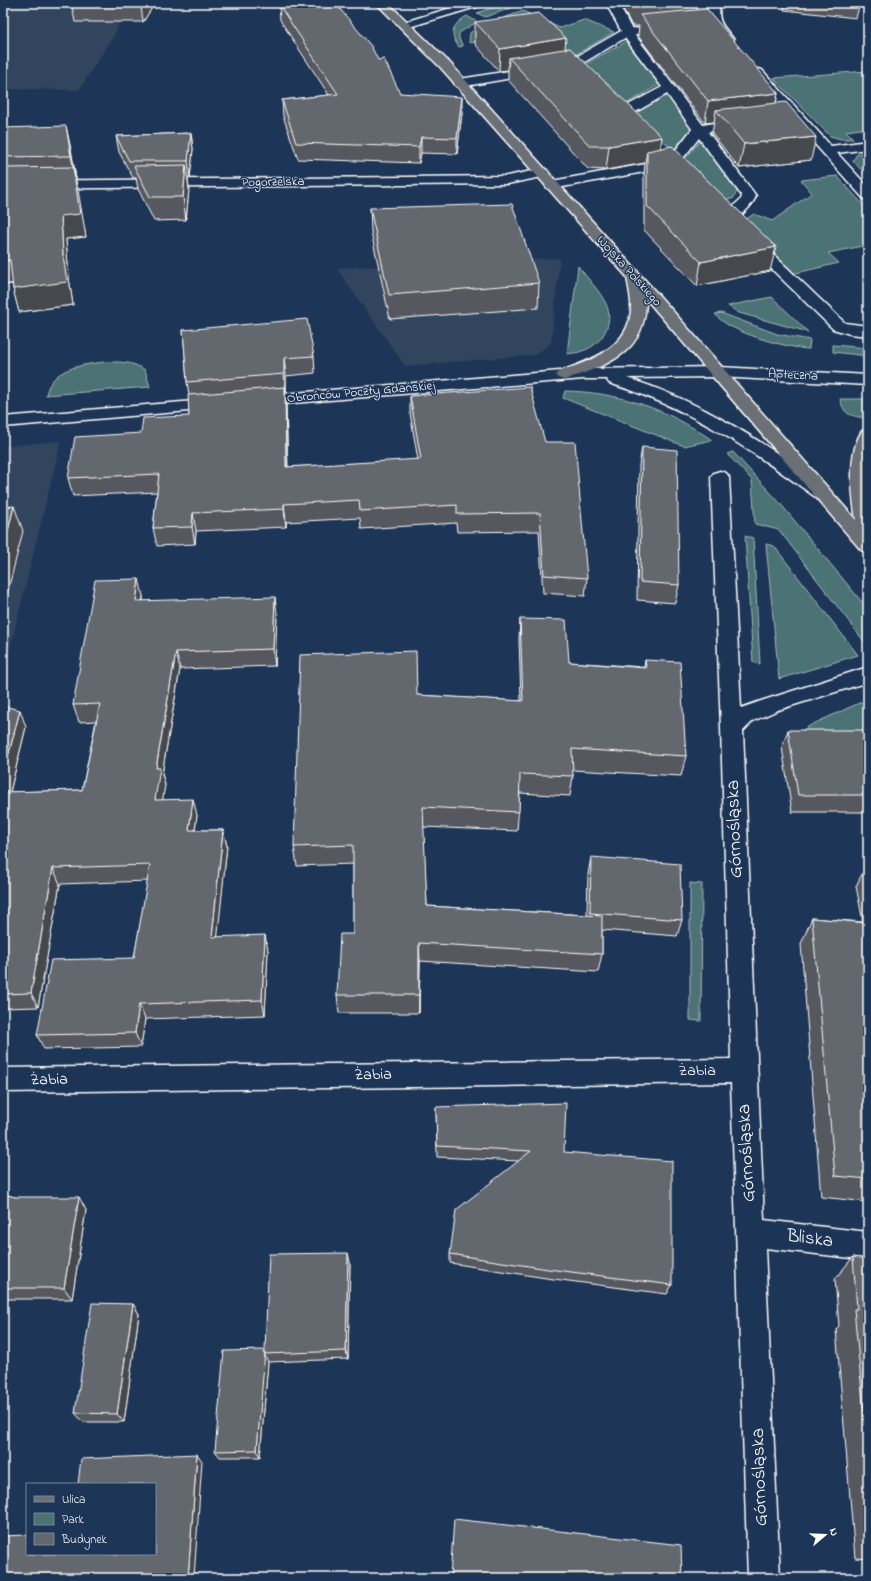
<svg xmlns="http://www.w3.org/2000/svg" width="871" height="1581" viewBox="0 0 871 1581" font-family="'Indie Flower',sans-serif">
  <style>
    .built { fill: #32445e }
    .green { fill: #4c7274; stroke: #a6b8ba }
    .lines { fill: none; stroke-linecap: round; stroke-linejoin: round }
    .minor-casing { stroke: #fff; stroke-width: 3 }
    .major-casing { stroke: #fff; stroke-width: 3 }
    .minor { fill: #1d3557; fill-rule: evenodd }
    .major { fill: #6a7074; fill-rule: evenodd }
    .wall { fill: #55595f; stroke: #fff }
    .shaded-wall { fill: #45494d; stroke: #fff }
    .building { fill: #63686e; stroke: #fff }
    .labels { text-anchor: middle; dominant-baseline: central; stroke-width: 3; stroke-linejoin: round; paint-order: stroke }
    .far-street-label { font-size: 13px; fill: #fff; stroke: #1d3557 }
    .street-label { font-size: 16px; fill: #fff; stroke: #1d3557 }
    .near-street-label { font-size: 19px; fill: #fff; stroke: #1d3557 }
  </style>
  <rect width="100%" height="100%" fill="#1d3557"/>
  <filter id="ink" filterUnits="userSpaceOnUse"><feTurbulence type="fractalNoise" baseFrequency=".025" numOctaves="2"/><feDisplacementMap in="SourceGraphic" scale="8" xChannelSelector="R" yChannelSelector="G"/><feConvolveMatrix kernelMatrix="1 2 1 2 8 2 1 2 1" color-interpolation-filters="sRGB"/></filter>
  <g filter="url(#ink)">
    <g class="built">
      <polygon points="3,3 127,3 115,34 79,90 3,89"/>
      <polygon points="560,258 551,343 535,355 405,366 336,268"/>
      <polygon points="61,441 3,677 3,446"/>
    </g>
    <g class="green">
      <polygon points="505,3 526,3 485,17 477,13"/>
      <polygon points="523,11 560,28 584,20 614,32 570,58 539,32 469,43 470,33 478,27"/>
      <path d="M467 16 477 22 459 33V39L463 46 459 47C448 33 453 24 467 16Z"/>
      <polygon points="627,41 660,84 623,106 582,66"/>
      <polygon points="868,71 868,128 846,131 854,139 841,139 830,136 773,78"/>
      <polygon points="668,95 693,127 673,150 635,113"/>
      <polygon points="701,140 738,190 733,199 715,199 680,165"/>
      <polygon points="867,152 868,153 868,177 853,161 857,154"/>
      <polygon points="837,176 868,210 868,245 828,253 839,263 792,274 740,223 754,214 772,221 812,193 801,180"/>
      <path d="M578 266C587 278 600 291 606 304 615 323 601 346 582 351 578 353 572 353 567 354Z"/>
      <polygon points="772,297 808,332 739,313 728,306"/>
      <path d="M721 313 777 334 810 340 809 349C787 348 727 332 715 314Z"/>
      <polygon points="833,345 868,348 868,356 833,352"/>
      <path d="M104 362C120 362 132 361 145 370L150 387 46 395C51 368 81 365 104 362Z"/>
      <path d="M565 391C619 392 667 409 712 440L684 446 563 398Z"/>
      <path d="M840 399H868V414L864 418C849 415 844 415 840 399Z"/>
      <polygon points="733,452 779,502 867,608 868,640 866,644 779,530 755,524 752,480 727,454"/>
      <polygon points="745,536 753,538 760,664 753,662"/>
      <polygon points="766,544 774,546 858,655 779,679"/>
      <polygon points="868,699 868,790 856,747 782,742 813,724"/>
      <polygon points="690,883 702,884 701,1021 690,1020"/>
    </g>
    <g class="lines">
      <defs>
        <g id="minor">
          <polygon points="467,3 485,3 483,5 409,27 401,27 399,25 401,23"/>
          <path d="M606 3H618L631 28 645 29 647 31 645 33 635 35 703 125 714 123 719 124 720 127 719 130 708 132 756 196C752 207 735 224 722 221L720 218 741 199 742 196 699 138 677 166 552 189 547 188 545 185 547 182 552 181 668 160 692 129 667 94 627 117H617L616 114 617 111 662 87 625 38 576 67 460 87 456 86 454 83 456 80 460 79 569 61 621 31Z"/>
          <path d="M708 3H720C717 24 723 25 734 40L732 42H724C711 29 706 23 708 3Z"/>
          <polygon points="758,69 762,70 831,146 868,141 868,149 837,153 868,187 868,199 863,198 754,76 752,73 754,70"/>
          <polygon points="542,169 547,170 549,173 547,176 507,184 3,189 3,181 507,176"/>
          <polygon points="751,237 756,238 845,323 868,326 868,336 850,334 833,329 746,244 744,241 746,238"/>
          <path d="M719 367 868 375V385L719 377 627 378C701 401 764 442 826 488L829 492 826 496 820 498 814 496C747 447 690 408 609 383L607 380 608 379H584L257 406 251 405 249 401 251 397 257 396 584 369Z"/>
          <polygon points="218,399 224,400 226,404 224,408 3,427 3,417"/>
          <polygon points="720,471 726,473 729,477 741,708 764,700 868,667 868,682 778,710 753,721 743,731 764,1220 868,1232 868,1260 765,1248 780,1578 748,1578 731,1083 3,1092 3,1068 731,1059 721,728 711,477 714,473"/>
        </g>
        <path id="major" d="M376 3H388L449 62 672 310 856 520C852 495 847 453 862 431L868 430V552L861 550 646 299C646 351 613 363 570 378L564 380 558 378 556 375 558 372C587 362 624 350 630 317 633 303 629 290 627 277L441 68Z"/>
      </defs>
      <use href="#minor" class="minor-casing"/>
      <use href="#major" class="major-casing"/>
      <use href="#minor" class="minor"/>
      <use href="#major" class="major"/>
    </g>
    <g class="wall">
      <polygon points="155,3 143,22 75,22 72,6"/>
      <polygon points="622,3 698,3 697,10 778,93 776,104 811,160 739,168 712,133 714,122 705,123 638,36 639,26 632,26 622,7"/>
      <polygon points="785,3 860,3 856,18 784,10"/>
      <polygon points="279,5 378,60 400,93 462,113 457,154 421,153 419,163 298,159 283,116 282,100 329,95 280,20"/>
      <polygon points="475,22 565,48 661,148 770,271 697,286 644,230 644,174 645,163 606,170 588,169 508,80 508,70 499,71 475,44"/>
      <polygon points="3,128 71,149 76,179 75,179 86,237 66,239 69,278 73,305 19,312 12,284 3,285"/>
      <polygon points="191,133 193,149 190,178 188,178 189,189 186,220 154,221 138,189 136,178 133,178 119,152 116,136"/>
      <polygon points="370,208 539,283 538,308 390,319 371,232"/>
      <polygon points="183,330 314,356 315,373 286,376 286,392 285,392 286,405 288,467 418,460 410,413 410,396 545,442 587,578 585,596 543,593 539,531 457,532 456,523 361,529 360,518 286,522 286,527 196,531 195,544 157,546 153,528 157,492 73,496 68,478 141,433 189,416 189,395 187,382"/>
      <polygon points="642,447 679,585 675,603 637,600 639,465"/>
      <polygon points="143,596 143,601 277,614 275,666 180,669 162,774 165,785 162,799 197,815 195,830 223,830 227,846 217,937 268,950 265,1015 145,1019 141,1047 44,1049 37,1035 134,958 148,881 60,884 38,1007 3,1008 3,706 26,727 10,792 82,790 96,721 79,722 73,705"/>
      <polygon points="520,619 569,662 644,667 645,660 686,756 681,776 572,770 573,776 570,796 520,793 517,831 423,827 427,906 587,915 588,874 591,857 682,920 677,936 602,930 602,954 598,972 420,961 419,1013 339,1013 337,995 353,934 353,864 297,866 294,847 417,695 521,701 519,640"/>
      <polygon points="788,730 868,747 868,812 792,812 782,747"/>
      <polygon points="868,862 868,1202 821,1197 801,944 812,918 863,922 856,886"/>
      <polygon points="436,1107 564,1152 672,1285 667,1294 546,1278 450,1263 450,1254 519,1161 437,1157"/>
      <polygon points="3,1194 15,1197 86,1210 72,1299 3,1299"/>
      <polygon points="853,1257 868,1259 868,1559 855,1558 836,1329 839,1326 835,1279"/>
      <polygon points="350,1262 348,1359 268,1362 260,1457 220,1457 215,1451 265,1350"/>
      <polygon points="133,1304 139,1314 124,1422 83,1422 75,1413"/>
    </g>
    <g class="shaded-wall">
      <polygon points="143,3 155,3 143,22 141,6"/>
      <polygon points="566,38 564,60 509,58 508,70 499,71 500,49"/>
      <polygon points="3,49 5,58 3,62"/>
      <polygon points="778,93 773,115 716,110 714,122 705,123 708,101"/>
      <polygon points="462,97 462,113 457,154 457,138"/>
      <polygon points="66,126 71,149 76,179 71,156"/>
      <polygon points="191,133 193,149 190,178 188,161"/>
      <polygon points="421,137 421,153 419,163 419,147"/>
      <polygon points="662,137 659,160 647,151 645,163 606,170 609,146"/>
      <polygon points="816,137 811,160 739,168 744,144"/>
      <polygon points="186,165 189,189 186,220 183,197"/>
      <polygon points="73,167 78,190 86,237 66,239 69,278 73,305 19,312 13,289 63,255 61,216"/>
      <polygon points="776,247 770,271 697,286 701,262"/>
      <polygon points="10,260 16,283 3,285 3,261"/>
      <polygon points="284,358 286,376 286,392 284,374"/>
      <polygon points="285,387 286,405 288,485 286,467"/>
      <polygon points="284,504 286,522 286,527 284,509"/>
      <polygon points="14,506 23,531 3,610 3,551"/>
      <polygon points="193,513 196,531 195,544 192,527"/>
      <polygon points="139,579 143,596 140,618 136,601"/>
      <polygon points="275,597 277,614 275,666 273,649"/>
      <polygon points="176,652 180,669 162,774 165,785 160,816 155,800 156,768"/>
      <polygon points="20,710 26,727 6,808 3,801 3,776"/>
      <polygon points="193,799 197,815 193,846 189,830"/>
      <polygon points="223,830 227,846 216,952 212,937"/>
      <polygon points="53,868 60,884 38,1007 31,993"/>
      <polygon points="265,935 268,950 265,1015 262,1000"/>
      <polygon points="419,943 420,961 419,1013"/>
      <polygon points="139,1004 145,1019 141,1047 135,1033"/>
      <polygon points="79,1197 86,1210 72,1299 64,1288"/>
      <polygon points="348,1253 350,1262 348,1359 346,1351"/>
      <polygon points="133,1304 139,1314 124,1422 117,1414"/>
      <polygon points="264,1354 268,1362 260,1457 257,1450"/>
      <polygon points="197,1454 202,1461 194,1578 188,1578"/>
    </g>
    <g class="building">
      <polygon points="73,3 143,3 141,6 72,6"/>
      <polygon points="293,3 335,3 371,46 378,60 384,59 400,93 462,97 457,138 421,137 419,147 296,143 282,100 338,94 279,5"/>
      <polygon points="707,9 778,93 708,101 640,15"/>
      <polygon points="539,13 566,38 500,49 475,22"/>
      <polygon points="570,48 662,137 609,146 590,146 509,58"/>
      <polygon points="786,102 816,137 744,144 716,110"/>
      <polygon points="66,126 71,156 3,157 3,128"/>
      <polygon points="191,133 188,161 129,161 116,136"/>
      <polygon points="672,146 776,247 701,262 647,206 647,151"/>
      <polygon points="186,165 183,197 150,197 134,166"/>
      <polygon points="73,167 80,214 61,216 63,255 67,282 13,289 10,260 3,261 3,168"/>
      <polygon points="512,204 539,283 389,295 370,208"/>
      <polygon points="307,319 314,356 284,358 284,374 187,382 183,330"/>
      <polygon points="285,387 286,467 421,459 410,396 530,387 545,442 575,442 587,578 544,575 540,513 457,514 457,505 360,511 359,500 284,504 284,509 193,513 192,527 153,528 159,474 68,478 75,437 141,433 143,418 189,416 188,395"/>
      <polygon points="642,447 677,450 679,585 640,582"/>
      <polygon points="14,506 3,551 3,507"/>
      <polygon points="139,579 136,601 275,597 273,649 176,652 156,768 160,768 155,800 193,799 189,830 223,830 212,937 265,935 262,1000 139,1004 135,1033 37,1035 51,960 134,958 150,865 53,868 31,993 3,994 3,792 82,790 100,704 73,705 95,580"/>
      <polygon points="520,619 566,620 569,662 646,668 645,660 680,662 686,756 572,749 573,776 520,774 519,812 423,807 427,906 602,916 602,954 419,943 419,995 337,995 340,934 353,934 353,845 294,847 300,655 416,651 417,695 523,701"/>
      <polygon points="3,706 20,710 3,776"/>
      <polygon points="788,730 863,730 868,747 868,795 798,795"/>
      <polygon points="591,857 680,864 682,920 590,913"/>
      <polygon points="812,918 868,923 868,1179 835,1176"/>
      <polygon points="566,1103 564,1152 672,1161 672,1285 548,1269 450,1254 456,1210 531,1151 437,1146 436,1107"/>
      <polygon points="3,1194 15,1197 79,1197 64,1288 3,1288"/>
      <polygon points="348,1253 346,1351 264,1354 265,1351 257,1450 215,1451 224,1351 265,1350 269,1254"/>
      <polygon points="853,1257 868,1259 868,1455 854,1309 857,1309"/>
      <polygon points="92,1303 133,1304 117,1414 75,1413"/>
      <polygon points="197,1454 188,1578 3,1578 3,1536 27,1535 27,1554 155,1554 155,1484 78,1484 81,1459"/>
      <polygon points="454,1519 681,1545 682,1578 450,1578"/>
    </g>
  </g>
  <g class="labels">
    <g class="far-street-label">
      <text transform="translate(273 182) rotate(-1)">Pogorzelska</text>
      <text transform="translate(629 271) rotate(48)">Wojska Polskiego</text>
      <text transform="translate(793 375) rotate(3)">Apteczna</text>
      <text transform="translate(361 392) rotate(-5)">Obrońców Poczty Gdańskiej</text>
    </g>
    <g class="street-label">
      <text x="697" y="1071">Żabia</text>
      <text transform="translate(373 1075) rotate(-1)">Żabia</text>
      <text transform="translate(49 1080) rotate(-1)">Żabia</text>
    </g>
    <g class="near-street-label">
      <text transform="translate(735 829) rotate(-92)">Górnośląska</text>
      <text transform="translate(747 1153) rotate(-93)">Górnośląska</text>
      <text transform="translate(810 1239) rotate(7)">Bliska</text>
      <text transform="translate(760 1477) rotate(-92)">Górnośląska</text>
    </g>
  </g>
  <rect width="871" height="1581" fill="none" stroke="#1d3557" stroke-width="16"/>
  <rect x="8" y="8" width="855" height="1565" fill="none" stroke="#fff" stroke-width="1.5" filter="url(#ink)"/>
  <rect x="26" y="1483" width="130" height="72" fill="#1d3557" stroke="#77869a"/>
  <rect x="34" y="1496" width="20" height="6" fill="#6a7074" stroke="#77869a"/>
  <text x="62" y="1503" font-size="12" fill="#ffffff">Ulica</text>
  <rect x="34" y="1513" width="20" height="12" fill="#4c7274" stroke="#77869a"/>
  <text x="62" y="1523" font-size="12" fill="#ffffff">Park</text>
  <rect x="34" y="1533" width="20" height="12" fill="#63686e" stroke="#77869a"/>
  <text x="62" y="1543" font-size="12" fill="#ffffff">Budynek</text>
  <g transform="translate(825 1535) rotate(71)" stroke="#1d3557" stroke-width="3" paint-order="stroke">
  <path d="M0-3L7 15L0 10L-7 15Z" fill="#ffffff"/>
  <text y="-6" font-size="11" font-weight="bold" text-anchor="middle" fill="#ffffff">N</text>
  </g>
</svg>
